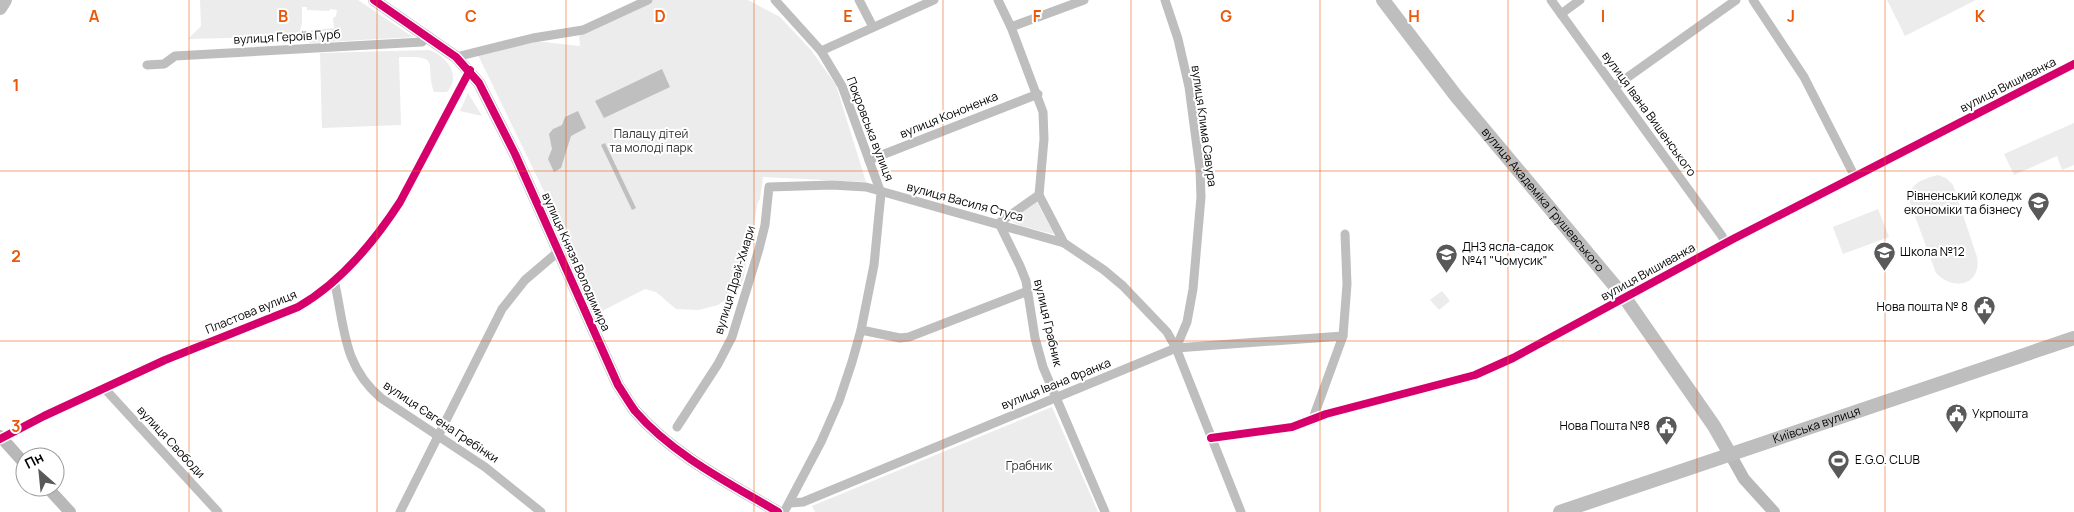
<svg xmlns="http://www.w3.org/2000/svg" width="2074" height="512" font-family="Manrope,sans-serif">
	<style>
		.green { fill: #ececec }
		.water { fill: #bfbfbf }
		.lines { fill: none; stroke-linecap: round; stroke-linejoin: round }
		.street { stroke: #bebebe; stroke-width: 9 }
		.secondary { stroke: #b8b8b8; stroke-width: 12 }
		.primary { stroke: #bebebe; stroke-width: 14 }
		.cycleway-casing { stroke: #fff; stroke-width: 11 }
		.cycleway { stroke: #d6006c; stroke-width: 8 }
		.grid { fill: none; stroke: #e8590c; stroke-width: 1; stroke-opacity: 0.55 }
		.labels { text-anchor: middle; stroke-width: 4; stroke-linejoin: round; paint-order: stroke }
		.street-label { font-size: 12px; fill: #000; stroke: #fff }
		.park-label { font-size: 12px; fill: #333; stroke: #fff }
		.poi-label { font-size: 12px; fill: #000; stroke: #fff; text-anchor: start }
		.grid-label { font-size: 16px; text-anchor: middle; font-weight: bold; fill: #e8590c; stroke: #fff; stroke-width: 4; stroke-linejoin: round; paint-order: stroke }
	</style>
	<rect width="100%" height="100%" fill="#fff"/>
	<g class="green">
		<path d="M200,0H358L413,37L309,43L311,30L334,28L333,18L336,16L337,10L330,9L329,11L307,10V7H302V22L299,36L188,39L201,26Z"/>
		<path d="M653,0H748L780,17L811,50L836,85L866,182L763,177L760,199L758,202L743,280L736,293L718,305L699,310L676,309L656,292L645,289L602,311L478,55L535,41L580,46L579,36Z"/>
		<path d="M1887,0H1976L1905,36Z"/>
		<path d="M429,50C447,56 462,76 447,92H434C424,62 443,56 399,57L401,125L322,128L320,53Z"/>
		<path d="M468,93L482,116L460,111Z"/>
		<path d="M2074,123V165L2062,170L2057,156L2014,175L2004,154Z"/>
		<path d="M1938,175L1946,178L1953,185L1977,257C1982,285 1954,292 1936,273L1909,200C1909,183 1923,179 1938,175Z"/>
		<path d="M1037,202L1053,232V234L1021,226L1012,222V219Z"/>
		<path d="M1878,209L1889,237L1843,254L1833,227Z"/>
		<path d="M1442,291L1450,301L1439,310L1430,300Z"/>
		<path d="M1052,407L1098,512H815L812,506Z"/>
	</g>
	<g class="water">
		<path d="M662,69L670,87L604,118L595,101Z"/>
		<path d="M578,111L586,128L571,136L561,168L554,172L548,159L552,149L549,134L553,129L562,125L565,117Z"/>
		<path d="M605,143L636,208L632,210L601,145Z"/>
	</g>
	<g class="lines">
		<g class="street">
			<path d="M775,0L821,51L842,86L881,193L874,265L861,330L852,362L839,401L821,442L784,512"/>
			<path d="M859,0L873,27"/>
			<path d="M998,0L1011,27L1043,112L1044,139L1039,195L1064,243L1104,270L1123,286L1167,332L1176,348L1241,512"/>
			<path d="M1165,0L1178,39L1189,87L1200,170L1201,197L1193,289L1187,322L1176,348"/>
			<path d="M1551,0L1722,236L1725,243"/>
			<path d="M1753,0L1804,77L1855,177"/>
			<path d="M1561,14L1580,0"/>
			<path d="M1011,27L1084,0"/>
			<path d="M821,51L934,0"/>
			<path d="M456,57L533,38L583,30L648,0"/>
			<path d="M147,65L164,64L175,56L422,42L428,36"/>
			<path d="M1614,87L1736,0"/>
			<path d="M869,160L1038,94"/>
			<path d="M999,223L1020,266L1026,281L1035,338L1043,367L1105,512"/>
			<path d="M999,223L1039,195"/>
			<path d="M334,280C345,326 342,365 381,398L485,467L541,512"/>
			<path d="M861,330L900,338L909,337L1028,291"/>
			<path d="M105,389L218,512"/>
			<path d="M1312,421L1343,336L1347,284L1345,234"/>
			<path d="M677,427L718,364L732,337L759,249L765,225L769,187L832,185L866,187L1064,243"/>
			<path d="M1211,438L1292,427L1326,414L1475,375L1513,358L1733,239L2074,64"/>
			<path d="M0,439L44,416L165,360L298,307C340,283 374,242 400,202L470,70"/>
			<path d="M790,503L803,502L1176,348L1343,336"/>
			<path d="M400,512L502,309L525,280L559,251"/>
		</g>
		<g class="secondary">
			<path d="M374,0L456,57L479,83L515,154L618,385C624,394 629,403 635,411C673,455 729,483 778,512"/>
			<path d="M0,436L25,464"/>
			<path d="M1730,454L1744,479L1774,512"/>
			<path d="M47,487L70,512"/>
		</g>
		<g class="primary">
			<path id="s1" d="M1383,0L1456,96L1625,298L1714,426L1730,454"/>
			<path d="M0,8L5,0"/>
			<path id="s2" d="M1560,512L2074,338"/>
		</g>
		<defs>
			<g id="cycleway">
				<path d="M374,0L456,57L479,83L515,154L618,385C624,394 629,403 635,411C673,455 729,483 778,512"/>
				<path d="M1211,438L1292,427L1326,414L1475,375L1513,358L1733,239L2074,64"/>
				<path d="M0,439L44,416L165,360L298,307C340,283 374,242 400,202L470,70"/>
			</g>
		</defs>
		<use href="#cycleway" class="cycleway-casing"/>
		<use href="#cycleway" class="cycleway"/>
	</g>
	<path class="grid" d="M189,0V512M377,0V512M566,0V512M754,0V512M943,0V512M1131,0V512M1320,0V512M1508,0V512M1697,0V512M1885,0V512M0,171H2074M0,341H2074"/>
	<defs>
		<symbol id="university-pin" viewBox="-11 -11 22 30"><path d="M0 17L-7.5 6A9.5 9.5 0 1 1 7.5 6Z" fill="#595959" stroke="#fff"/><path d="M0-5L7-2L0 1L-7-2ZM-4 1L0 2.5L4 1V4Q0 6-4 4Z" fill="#fff"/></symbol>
		<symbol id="school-pin" viewBox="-11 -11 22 30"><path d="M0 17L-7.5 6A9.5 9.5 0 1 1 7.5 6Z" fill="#595959" stroke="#fff"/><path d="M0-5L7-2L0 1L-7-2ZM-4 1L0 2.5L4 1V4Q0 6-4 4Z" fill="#fff"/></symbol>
		<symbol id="civic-pin" viewBox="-11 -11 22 30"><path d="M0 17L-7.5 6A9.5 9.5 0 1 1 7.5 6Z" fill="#595959" stroke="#fff"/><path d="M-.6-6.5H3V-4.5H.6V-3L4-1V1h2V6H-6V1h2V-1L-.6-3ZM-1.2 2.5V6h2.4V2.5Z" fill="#fff"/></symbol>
		<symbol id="stadium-pin" viewBox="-11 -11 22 30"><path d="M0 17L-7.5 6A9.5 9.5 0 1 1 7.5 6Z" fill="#595959" stroke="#fff"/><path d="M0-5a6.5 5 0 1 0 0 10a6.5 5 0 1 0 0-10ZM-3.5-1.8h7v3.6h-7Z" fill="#fff"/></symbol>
	</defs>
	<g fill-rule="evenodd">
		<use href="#university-pin" x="2026" y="190" width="25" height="34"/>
		<use href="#school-pin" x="1872" y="240" width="25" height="34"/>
		<use href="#school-pin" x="1434" y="242" width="25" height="34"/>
		<use href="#civic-pin" x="1972" y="294" width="25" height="34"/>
		<use href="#civic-pin" x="1944" y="402" width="25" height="34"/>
		<use href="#civic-pin" x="1654" y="414" width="25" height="34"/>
		<use href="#stadium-pin" x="1826" y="448" width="25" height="34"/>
	</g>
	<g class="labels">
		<g class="street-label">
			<text transform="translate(287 37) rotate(-3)" y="4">вулиця Героїв Гурб</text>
			<text transform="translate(2008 85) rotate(-27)" y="4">вулиця Вишиванка</text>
			<text transform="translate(1649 114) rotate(54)" y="4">вулиця Івана Вишенського</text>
			<text transform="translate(949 115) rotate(-22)" y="4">вулиця Кононенка</text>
			<text transform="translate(1204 126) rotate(82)" y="4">вулиця Клима Савура</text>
			<text transform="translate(870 129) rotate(69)" y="4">Покровська вулиця</text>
			<text dy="4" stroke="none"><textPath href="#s1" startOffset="256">вулиця Академіка Грушевського</textPath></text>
			<text transform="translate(965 202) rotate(15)" y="4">вулиця Василя Стуса</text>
			<text transform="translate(576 262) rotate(66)" y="4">вулиця Князя Володимира</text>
			<text transform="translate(1648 272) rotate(-29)" y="4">вулиця Вишиванка</text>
			<text transform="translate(735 280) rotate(-73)" y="4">вулиця Драй-Хмари</text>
			<text transform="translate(251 312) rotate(-22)" y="4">Пластова вулиця</text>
			<text transform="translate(1048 323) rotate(77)" y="4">вулиця Грабник</text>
			<text transform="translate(1056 384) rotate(-22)" y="4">вулиця Івана Франка</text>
			<text transform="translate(441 422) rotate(34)" y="4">вулиця Євгена Гребінки</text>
			<text dy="4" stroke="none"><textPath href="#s2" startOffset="271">Київська вулиця</textPath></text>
			<text transform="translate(171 442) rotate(47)" y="4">вулиця Свободи</text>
		</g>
		<g class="park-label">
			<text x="651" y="138">Палацу дітей<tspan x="651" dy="14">та молоді парк</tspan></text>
			<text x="1029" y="470">Грабник</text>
		</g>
		<g class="poi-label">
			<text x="2022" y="200" text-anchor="end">Рівненський коледж<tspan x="2022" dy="14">економіки та бізнесу</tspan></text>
			<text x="1462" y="251">ДНЗ ясла-садок<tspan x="1462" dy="14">№41 "Чомусик"</tspan></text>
			<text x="1900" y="256">Школа №12</text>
			<text x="1968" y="311" text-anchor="end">Нова пошта № 8</text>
			<text x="1972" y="418">Укрпошта</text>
			<text x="1650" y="430" text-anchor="end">Нова Пошта №8</text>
			<text x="1855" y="464">E.G.O. CLUB</text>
		</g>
	</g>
	<g class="grid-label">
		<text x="94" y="22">A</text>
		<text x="283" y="22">B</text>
		<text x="471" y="22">C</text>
		<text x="660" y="22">D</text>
		<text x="848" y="22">E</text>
		<text x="1037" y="22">F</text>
		<text x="1226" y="22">G</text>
		<text x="1414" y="22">H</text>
		<text x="1603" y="22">I</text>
		<text x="1791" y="22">J</text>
		<text x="1980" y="22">K</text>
		<text x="16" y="91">1</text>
		<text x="16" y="262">2</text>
		<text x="16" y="432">3</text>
	</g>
	<g transform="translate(40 472) rotate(333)"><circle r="24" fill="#ffffff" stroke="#999999"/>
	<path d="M0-4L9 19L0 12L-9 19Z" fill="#595959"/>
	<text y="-8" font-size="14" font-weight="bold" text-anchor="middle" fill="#000000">Пн</text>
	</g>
</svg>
